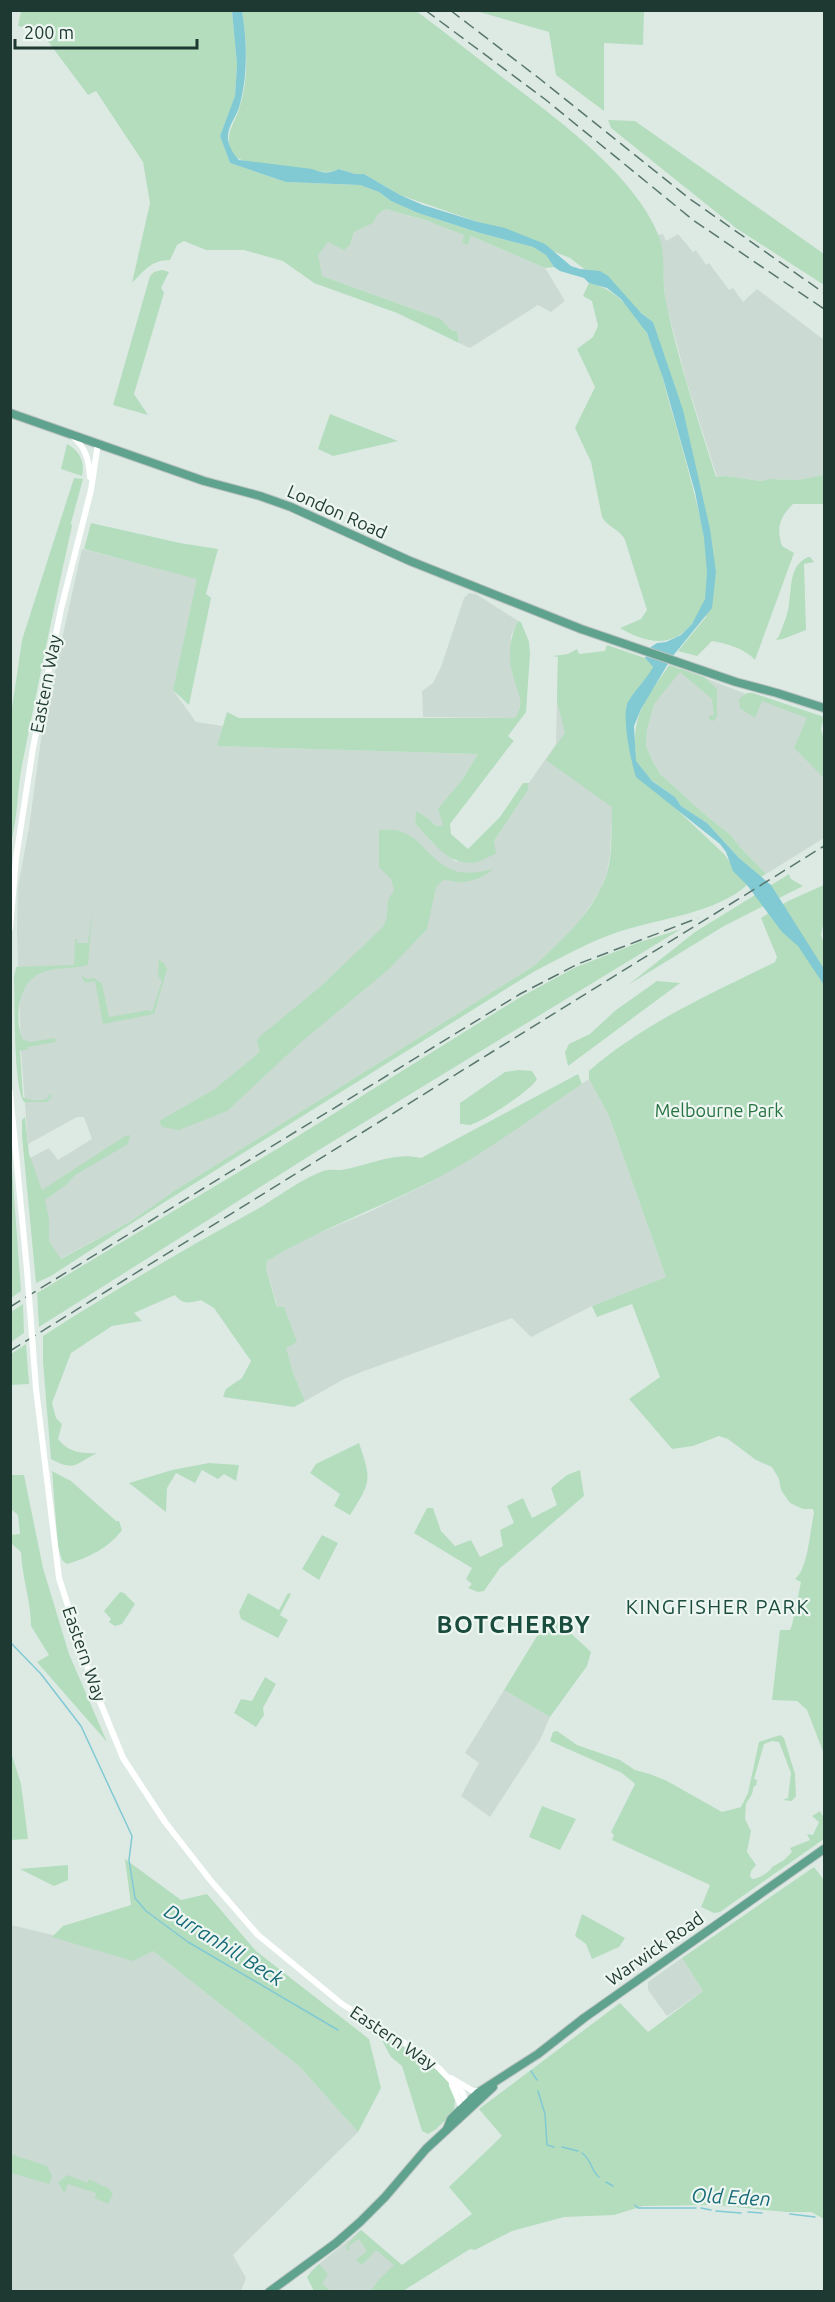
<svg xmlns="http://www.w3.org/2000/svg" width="835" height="2302" font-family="Ubuntu,sans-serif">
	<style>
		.built { fill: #cbdad2 }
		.green { fill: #b4ddbe }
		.water { fill: #81c9d3 }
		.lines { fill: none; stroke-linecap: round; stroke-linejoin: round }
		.stream { stroke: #81c9d3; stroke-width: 1.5 }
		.major-casing { stroke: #bcc4c1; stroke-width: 10 }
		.minor { stroke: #fff; stroke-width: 6 }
		.major { stroke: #5fa28e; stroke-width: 8 }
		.rail { stroke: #58766d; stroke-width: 1.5; stroke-dasharray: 12 6; stroke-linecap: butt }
		.minor-bridge { stroke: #fff; stroke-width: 6 }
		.labels { text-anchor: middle; stroke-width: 4.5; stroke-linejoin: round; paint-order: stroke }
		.street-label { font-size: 18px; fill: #1e3931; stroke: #edf6f1 }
		.park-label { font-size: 18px; fill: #277241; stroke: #edf6f1 }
		.neighbourhood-label { font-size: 20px; letter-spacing: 1.5px; fill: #1a4c3e; stroke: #edf6f1 }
		.water-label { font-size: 20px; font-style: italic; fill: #166a77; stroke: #edf6f1 }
		.district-label { font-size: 24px; font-weight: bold; letter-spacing: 1.5px; fill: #1a4c3e; stroke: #edf6f1 }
	</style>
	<rect width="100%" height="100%" fill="#ddeae4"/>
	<g class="built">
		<path d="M386,209L451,228L465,235L463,243L468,245L471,236L545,268L565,301L551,312L538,305L470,348L459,343L457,331L451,330L441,319L322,276L317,255L328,242L350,245L354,232L372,223L378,214Z"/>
		<path d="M663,234L666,241L678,234L693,252L696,250L706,265L709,263L729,290L733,288L743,302L757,289L824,340V475L798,480L770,479L761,481L726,476L717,477L687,383L665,300L662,249L658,235Z"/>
		<path d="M82,549L198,578L173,690L196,722L223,726L217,746L478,754L462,780L443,825L436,826L429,819L416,812L415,823L432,843L456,862L494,841L528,790L529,783L556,744L558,656L602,661L625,666L617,725L610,854L607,872L600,891L581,919L565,937L535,965L174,1191L131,1221L60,1259L49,1241V1219L30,1158L49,1148L58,1160L92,1139L84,1117H77L28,1144L21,1051L17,931L18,887L29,828L43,725Z"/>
		<path d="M469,593L476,594L518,621L511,636L512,674L521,695L519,713L515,718L423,717L422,691L433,683L441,667L464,598Z"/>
		<path d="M682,669L808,718L794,748L822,775L824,776V838L766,874L739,846L731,835L709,818L660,774L652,760L646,746L647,730L654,703Z"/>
		<path d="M589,1079L609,1116L666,1277L592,1306L531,1337L512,1318L364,1371L344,1379L305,1401L293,1373L282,1337L276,1301L266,1269L267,1261L303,1240L369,1212L429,1183L484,1150Z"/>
		<path d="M504,1690L550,1717L540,1740L490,1817L461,1796L479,1763L465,1753Z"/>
		<path d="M11,1925L78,1941L153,1951L300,2067L358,2132L233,2255L246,2278L241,2291L11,2292Z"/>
		<path d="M682,1958L703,1991L667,2016L648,1990V1982Z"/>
		<path d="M361,2230L402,2265L374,2291H314L307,2277L312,2270Z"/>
	</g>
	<g class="green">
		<path d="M415,10C445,32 473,55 502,77C554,117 633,173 658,234C667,255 661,280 666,302C678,361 698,419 716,477L726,476L761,481L770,479L798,480L824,475V504H793C780,517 776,527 782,546L794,553L755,660C744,648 728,644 712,641L697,656L678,651L706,617L716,572L653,322L570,258L478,222L400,195L364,174H355L340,169C326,176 297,168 281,166C270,165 239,164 233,154C222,137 235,123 240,106C249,77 247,41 242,11Z"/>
		<path d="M21,11H232L237,65L235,97L220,136L230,163L286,182L360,185L379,192L391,201L418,213L480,233L533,247L546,255L554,267L545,268L471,236L468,245L462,243L464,235L428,221L386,209L378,214L373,223L354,232L350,245L344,250L328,242L318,255L322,276L441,319L451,330L457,331L459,343L397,313L314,283L283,261L244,250H206L184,241L177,245L170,260C151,260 144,271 132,283L150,203L143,162L96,91L88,95L41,32L18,26Z"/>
		<path d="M476,11H644L643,45L604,43V111L556,75L549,32Z"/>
		<path d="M608,120L635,121L824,254V285L736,228L611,128Z"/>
		<path d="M162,270L169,272L161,288L164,293L134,394L148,415L113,405L150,276L154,272Z"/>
		<path d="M589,283C614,287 634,311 646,332C658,353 663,379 669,402C677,428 684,454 691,481C700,516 713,562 705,598C702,613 689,631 676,637C658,646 637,638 620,628L641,619L647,610L625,540C620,529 607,527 602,517L591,462L575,428L595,387L577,349L593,337L598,326L592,301L583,296Z"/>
		<path d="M330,414L398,441L333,456L318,449Z"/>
		<path d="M67,444C80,451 85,462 82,476L61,469Z"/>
		<path d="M74,478L83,479L71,523L72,526C54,606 38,685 22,765C17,791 18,817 11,842V715L22,640Z"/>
		<path d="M91,523L180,543L218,549L206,594L211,598L189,705L173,690L197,579L84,549Z"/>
		<path d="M808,557H810L814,562L804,564L806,630L783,639L776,640L779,636C783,626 788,614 789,604C792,586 789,566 808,557Z"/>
		<path d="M518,621L521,622L529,642L530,654L526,712L508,736L514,741L512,743L450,824L451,834L468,849L500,817L523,783H529L528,790L494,841L496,854C490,856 483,860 477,862C450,868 431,841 415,823L416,811L429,819L436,826L443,825L438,809L462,780L478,754L217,746L227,712L239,718H515C527,701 515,689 512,672C508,655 510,637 518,621Z"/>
		<path d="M607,645L645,658L653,667L629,712L636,757C631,713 646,700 669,665L704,677L717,689V716L714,721L709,719V716L714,715L712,699L680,672L654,704L647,730L646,746L652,760L660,774L709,818L731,835L739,846L766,874L761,877L739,858L707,823L681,806L675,797L647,777L653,787L724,854L747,885C717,913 657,919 618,932C589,942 562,957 535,971L160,1205L51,1276L36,1283L22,1136V1120L25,1117L29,1154L42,1190L125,1136L130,1135L128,1144L75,1175L67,1184L45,1200L49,1219V1241L61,1259L131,1221L174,1191L535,965C563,939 595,911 607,873C613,853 611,829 612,807L546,760L565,733L557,701L558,657L553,656L568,654L577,649L579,654L605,651Z"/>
		<path d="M747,693H753L824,717L821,729L824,740V776H822L794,748L807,718L762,701L755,718L740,708L739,699Z"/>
		<path d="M379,830C386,830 395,829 402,832C411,835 419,842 425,849C448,873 461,877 493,869C485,877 473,881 462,882C456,883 450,880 443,880L436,887L427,929L389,969L300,1043L227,1111L179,1130L162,1127L159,1121L215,1089L255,1056L260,1051L257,1042L259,1037L319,988L383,927L387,917L388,900L394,890L391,879L379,867Z"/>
		<path d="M789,874L791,879L803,886L724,926L628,985L695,932Z"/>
		<path d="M824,885V920L821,935L824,943V1754L807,1710L797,1701L772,1700L780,1630H790L792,1625L801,1582L795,1579C808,1569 810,1530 814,1513L813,1509H803L790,1503L781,1490L779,1479L772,1467L756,1460L728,1439L719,1436L693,1446L672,1449L629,1399L660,1377L632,1304L597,1317L592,1306L666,1277L609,1116L589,1079V1071C644,1023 710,994 775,962L777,957L761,918L788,901Z"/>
		<path d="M92,912L88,965C74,969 59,967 46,971C18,979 14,1015 22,1039L30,1042L55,1038L56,1042L28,1047V1049L20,1051L23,1097C29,1101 40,1101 47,1099L50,1094L52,1096L47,1102H24C13,1087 15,1001 14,977L16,967L74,965L75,940L77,939V943H88Z"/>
		<path d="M681,929L314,1153L39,1327L37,1293L282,1146L517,999L574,968L640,942Z"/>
		<path d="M159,960L164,963L167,969L154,1014L103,1024L95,981L85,983L81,975L87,979L94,978L102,984L109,1017L149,1010L152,1012L162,981L158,976Z"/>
		<path d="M657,981L680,983L568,1066L565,1052L569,1044L590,1034L616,1010Z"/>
		<path d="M519,1070L532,1071L537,1079C532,1090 482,1122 470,1125C469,1125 461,1124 460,1124V1103L505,1072Z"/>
		<path d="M578,1074L582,1084C531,1118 482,1156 428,1183C374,1210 318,1230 267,1261L266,1269L277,1307H284L297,1342L286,1348L293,1373L305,1401L294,1407L223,1397L226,1389L242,1378L251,1361L214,1308L201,1300C189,1303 183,1305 175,1295L134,1313L142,1321L112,1326L71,1353L52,1403L56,1418L62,1424L58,1439C68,1452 82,1454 97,1453C75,1464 75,1472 51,1459L43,1362V1336C111,1292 181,1251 252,1212C276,1199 297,1181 323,1171C329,1169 335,1170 341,1170C368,1166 393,1151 421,1158Z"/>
		<path d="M10,1141L21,1291L11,1298H10Z"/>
		<path d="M23,1304L24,1333L11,1342V1312Z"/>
		<path d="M26,1344L29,1384L11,1385V1354Z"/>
		<path d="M359,1443C372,1481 371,1482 350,1515L334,1506L340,1494L310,1473L316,1464Z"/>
		<path d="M209,1463L239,1465L236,1481L224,1474L218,1479L202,1470L195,1483L176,1473L167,1488L166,1512L129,1483L172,1470Z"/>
		<path d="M580,1470L584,1496L500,1568L484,1591L478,1592L468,1588L472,1584L466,1579L472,1568L414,1533L427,1508H433L441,1531L455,1546L471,1540L480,1557L503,1546L500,1530L514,1523L507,1506L523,1498L532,1518L557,1505L551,1488L567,1475Z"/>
		<path d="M52,1471L71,1481L116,1521H119L122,1530C109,1548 88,1558 67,1564L62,1560L58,1547Z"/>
		<path d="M11,1475H24L43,1568L69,1654L107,1742L37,1662L49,1655L31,1626C31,1601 22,1578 21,1552L11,1543V1535L20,1534L18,1515L11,1509Z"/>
		<path d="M322,1535L338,1543L319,1580L302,1569Z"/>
		<path d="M120,1592L124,1593L135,1604L122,1624L115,1626L109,1622L111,1619L104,1611Z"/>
		<path d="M248,1593L279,1610L288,1593L291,1594L280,1615L288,1620L278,1638L241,1619L239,1612Z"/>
		<path d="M551,1619L561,1624L591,1652L587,1666L550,1717L504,1690L545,1623Z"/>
		<path d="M265,1677L276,1684L263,1708L264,1715L256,1727L234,1713L241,1699L252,1701Z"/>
		<path d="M557,1731L577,1745L620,1760L635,1770L650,1774L667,1781L722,1812L741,1807L748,1793L759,1742L780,1735L784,1738L795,1774L796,1796L792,1801L783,1800L788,1798L791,1773L779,1742L772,1741L764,1744L754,1779L757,1780L756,1786H754L752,1794L746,1804L745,1819L751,1831L747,1852L756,1865L751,1871L750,1877L753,1879C759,1878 769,1873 772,1867L784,1860L792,1852L790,1848L810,1840L807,1834L813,1835L819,1822L812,1816L820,1811L824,1818V1839L720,1912L714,1913L701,1907L710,1885L612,1840L614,1835L611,1832L635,1784L622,1773L550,1741L553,1732Z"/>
		<path d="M11,1752L21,1784L28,1839L11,1840Z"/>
		<path d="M542,1806L576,1819L560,1850L529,1837Z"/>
		<path d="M125,1859L181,1900L207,1894L256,1951L369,2039L381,2088L358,2132L300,2067L153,1951L133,1961L52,1937L63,1926L131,1905Z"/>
		<path d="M68,1865V1880L54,1886L20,1869Z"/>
		<path d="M814,1867L824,1880V2219L811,2212H786L714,2205L643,2206L614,2215L564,2217L512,2231L475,2250L470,2249L403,2291H371L377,2282L394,2265L376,2250L362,2265L356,2260L367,2251L359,2239L348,2246L350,2249L348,2251L346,2246L361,2230L402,2265L472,2214L449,2187L502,2136L479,2109L620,2003L648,2032L703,1991L682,1958Z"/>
		<path d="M582,1914L625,1938L619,1947L592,1959L586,1944L575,1936Z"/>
		<path d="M377,2031C399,2045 447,2068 454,2093C456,2100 454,2106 454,2112L435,2130L428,2134L422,2131L402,2066L391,2057Z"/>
		<path d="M10,2154L47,2166L52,2176L49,2184L11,2173Z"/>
		<path d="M68,2175L87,2183L89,2179L109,2189L113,2194L108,2204L95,2198L96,2193L68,2184L65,2192L63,2191L58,2182Z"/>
		<path d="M319,2264L328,2274L322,2284L331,2291H314L307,2277Z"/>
	</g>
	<path class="water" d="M232,11H242C247,41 248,74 240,104C238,114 229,124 228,135C227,144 233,154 239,160L312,169C322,173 329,174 339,169L355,174H364L400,195L423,205L478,222L505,228L545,244L571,266L580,269L600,271L608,276L641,313L653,322L683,410L710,529L716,572L712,608L672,657L641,709L634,726L636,761L652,781L675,797L681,806L707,823L739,858L771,885L824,969V985L798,946L782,932L747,885L733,871L726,852L720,844L636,777C631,761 621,716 628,702C635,690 646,680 653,667L645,658L651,647L657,643L666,642L681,635L692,624L705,599L707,572L704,538L695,492L663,378L647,333L621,299L607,288L589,283L584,278L560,271L554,267L546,255L533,247L480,233L418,213L391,201L379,192L360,185L286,182L230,163L220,136L235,96L237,65Z"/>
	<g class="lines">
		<g class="stream">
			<path d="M10,1642L41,1674L81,1726L132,1836L129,1860L135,1898L146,1911L188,1942L338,2030"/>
			<path d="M531,2071L537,2080"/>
			<path d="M538,2091L545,2114L547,2145L554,2147"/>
			<path d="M562,2147L578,2151"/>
			<path d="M582,2153C592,2160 591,2171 599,2177"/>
			<path d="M606,2182L613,2186"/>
			<path d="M635,2205L638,2208H696"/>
			<path d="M701,2208L711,2210"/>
			<path d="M716,2211L741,2213"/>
			<path d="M748,2212L762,2213"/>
			<path d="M790,2214L815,2217"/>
		</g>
		<defs>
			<g id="major">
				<path d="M10,413L204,481L260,496L291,507L410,561L581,629L736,682L777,693L824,708"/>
				<path d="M447,2129L451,2119L479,2092L538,2054L584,2018L824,1849"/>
				<path d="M269,2292L336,2243L360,2222L385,2197L426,2149L493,2087"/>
			</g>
		</defs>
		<use href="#major" class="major-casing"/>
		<g class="minor">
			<path d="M72,436C86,447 89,461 90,477"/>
			<path d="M10,928L16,858L33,748L61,609L91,490L98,443"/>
			<path d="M10,1092L27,1270"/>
			<path d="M36,1389L59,1578L94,1687L123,1758L165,1822L211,1881L258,1935L342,2004L429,2058L462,2092L468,2106"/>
			<path d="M451,2078L473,2091H479"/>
			<path d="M452,2085L462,2108L465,2109"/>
		</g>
		<use href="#major" class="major"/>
		<g class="rail">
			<path d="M425,10L546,100L693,220L824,309"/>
			<path d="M450,10L540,79L690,199L824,293"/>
			<path d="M10,1307L520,994L578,964L698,918"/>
			<path d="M10,1351L824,846"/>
		</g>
		<path class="minor-bridge" d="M27,1270L36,1389"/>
	</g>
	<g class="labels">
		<g class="street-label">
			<text transform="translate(337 512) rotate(24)" y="6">London Road</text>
			<text transform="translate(46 684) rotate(-79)" y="6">Eastern Way</text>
			<text transform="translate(84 1654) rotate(71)" y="6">Eastern Way</text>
			<text transform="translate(655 1949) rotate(-35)" y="6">Warwick Road</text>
			<text transform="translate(393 2038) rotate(34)" y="6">Eastern Way</text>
		</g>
		<g class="park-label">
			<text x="719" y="1117">Melbourne Park</text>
		</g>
		<g class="neighbourhood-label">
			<text x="718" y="1614">KINGFISHER PARK</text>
		</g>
		<g class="water-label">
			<text transform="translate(224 1945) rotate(32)" y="7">Durranhill Beck</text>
			<text transform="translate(731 2197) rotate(3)" y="7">Old Eden</text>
		</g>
		<g class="district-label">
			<text x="514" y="1633">BOTCHERBY</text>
		</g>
	</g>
	<rect width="835" height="2302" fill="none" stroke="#1e3931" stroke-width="24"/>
	<path d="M15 39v9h182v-9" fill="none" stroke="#1e3931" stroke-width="3"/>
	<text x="24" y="39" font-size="18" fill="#1e3931" stroke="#edf6f1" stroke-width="4.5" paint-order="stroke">200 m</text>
</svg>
